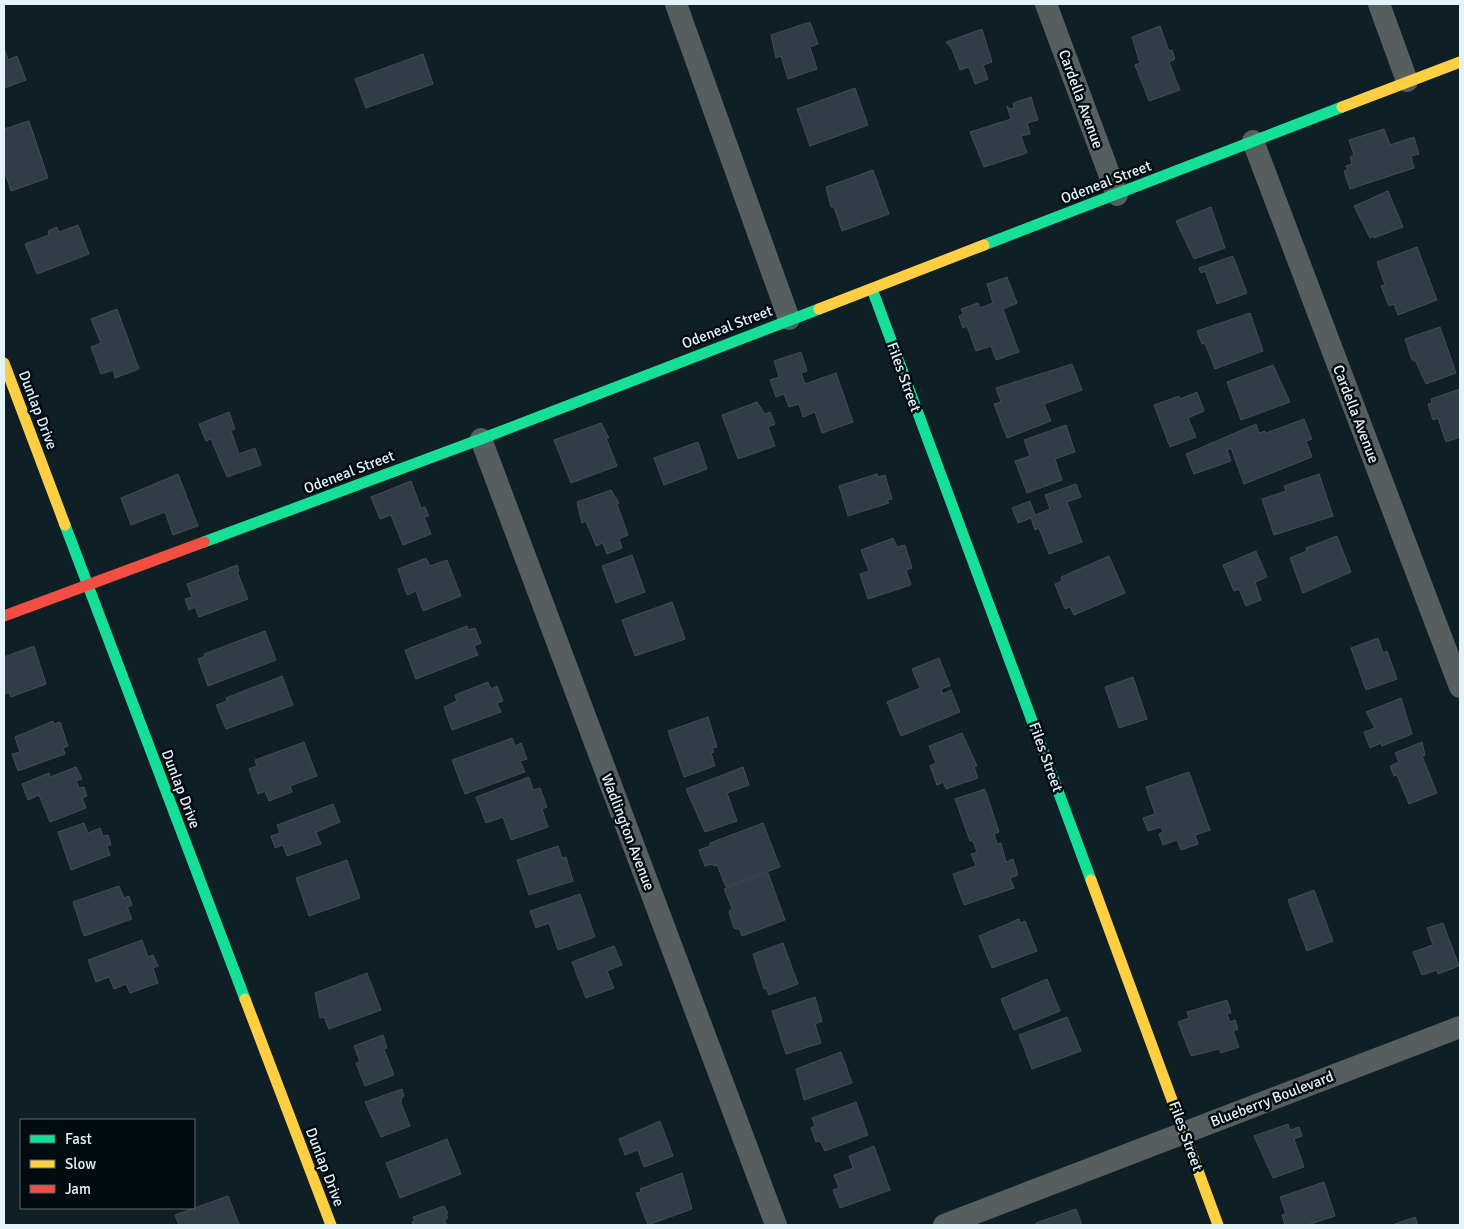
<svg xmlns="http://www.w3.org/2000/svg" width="1464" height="1229" font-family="Signika,sans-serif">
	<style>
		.building { fill: #2e3d46; stroke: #424d54 }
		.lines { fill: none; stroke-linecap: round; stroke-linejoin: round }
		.street { stroke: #575e5f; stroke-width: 22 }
		.fast { stroke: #16e098; stroke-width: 11 }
		.slow { stroke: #ffcf43; stroke-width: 11 }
		.jam { stroke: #f24e42; stroke-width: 11 }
		.labels { text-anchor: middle; stroke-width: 5; stroke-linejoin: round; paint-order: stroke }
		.street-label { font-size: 15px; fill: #e2f3fa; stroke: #020c10 }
	</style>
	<rect width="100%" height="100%" fill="#0e1f25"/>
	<g class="building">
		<path d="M810,22L818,44L810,47L817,69L788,79L781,56L776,58L771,35Z"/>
		<path d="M1160,26L1169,51L1172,50L1175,59L1169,62L1180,90L1149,101L1135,65L1140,63L1132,37Z"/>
		<path d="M982,29L992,62L983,65L988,79L975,84L969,67L960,70L952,49L946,42Z"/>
		<path d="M4,48L8,60L17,56L26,80L4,88Z"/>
		<path d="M423,54L433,84L366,108L355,79Z"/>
		<path d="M855,88L868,125L810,146L797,109Z"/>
		<path d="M1031,97L1038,120L1027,123L1030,134L1021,136L1027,153L984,167L970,132L1011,119L1007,106L1010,109L1014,108L1013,103Z"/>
		<path d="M29,121L48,178L11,191L4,170V129Z"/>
		<path d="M1384,129L1390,145L1414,137L1419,154L1411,156L1414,168L1350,189L1344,171L1348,170L1346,166L1352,164L1350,157L1354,155L1349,140Z"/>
		<path d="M873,170L889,214L842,231L834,207H831L826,187Z"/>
		<path d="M1388,191L1403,227L1374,238V236L1370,238L1354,206Z"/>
		<path d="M1211,207L1225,248L1194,259L1176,221Z"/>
		<path d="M78,225L89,254L37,274L25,244L49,235L48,231L57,227L59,232Z"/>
		<path d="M1417,247L1437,300L1398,315L1394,304L1389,306L1381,286L1385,285L1377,262Z"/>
		<path d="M1233,256L1247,293L1217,304L1205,271L1201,273L1199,268Z"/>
		<path d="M1007,277L1017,303L1003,309L1019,352L996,360L991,346L976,351L967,326L963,328L959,316L963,314L961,309L978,303L980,308L993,303L987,284Z"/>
		<path d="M117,309L139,369L115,378L113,370L101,374L91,347L101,343L91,319Z"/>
		<path d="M1250,313L1263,351L1215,369L1205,343L1202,344L1197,331Z"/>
		<path d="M1440,327L1456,373L1426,384L1415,360H1412L1405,339Z"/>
		<path d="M801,352L807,371L801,373L805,384L836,373L853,422L822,433L815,412L803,417L799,404L789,407L784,394L776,397L770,380L779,377L774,361Z"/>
		<path d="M1072,364L1082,390L1044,404L1051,421L1007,438L994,404L1001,402L996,388Z"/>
		<path d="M1273,365L1290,402L1241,420L1227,382Z"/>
		<path d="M1460,389V437L1446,442L1438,418L1433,420L1428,404L1432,403L1431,399Z"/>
		<path d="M1197,392L1204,411L1188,418L1196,437L1170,447L1154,405L1179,396L1180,399Z"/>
		<path d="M757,402L765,414L770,412L775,424L768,427L775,446L738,459L722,415Z"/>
		<path d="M229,412L235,429L231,431L239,454L255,448L261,465L227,477L211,439L206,441L199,424Z"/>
		<path d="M1304,419L1312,439L1306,441L1312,457L1244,484L1231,448L1227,450L1231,461L1194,474L1186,454L1256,424L1259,433L1265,431L1266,433Z"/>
		<path d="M601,423L609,438H606L617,466L571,483L554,440Z"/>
		<path d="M1066,425L1075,452L1055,459L1062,480L1027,493L1015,461L1030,456L1024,440Z"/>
		<path d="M698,442L707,469L664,485L654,458Z"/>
		<path d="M178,474L198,526L173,535L165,512L131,525L121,498Z"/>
		<path d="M877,474L878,477L885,475L892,499L887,500L889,503L848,516L839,486Z"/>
		<path d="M1319,474L1333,516L1274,535L1262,499L1286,491L1284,486Z"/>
		<path d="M411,481L421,508L425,507L429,516L424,517L431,534L403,545L391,515L380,519L371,497Z"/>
		<path d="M1076,484L1081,497L1067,502L1082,542L1049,554L1039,528L1035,530L1031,518L1018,523L1012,508L1030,501L1035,515L1050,509L1045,495Z"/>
		<path d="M611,490L619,503L617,504L628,535L619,539L622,548L607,554L603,543L596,546L586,521L582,523L577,502Z"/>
		<path d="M1337,536L1351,572L1303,593L1290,558L1307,551L1306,548Z"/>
		<path d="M893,538L897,547L905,545L912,568L906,570L911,585L868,599L860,574L869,571L861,550Z"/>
		<path d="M1256,551L1267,577L1255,582L1261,600L1246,606L1239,589L1234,591L1223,565Z"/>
		<path d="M632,555L645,592L616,603L602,566Z"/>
		<path d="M1109,556L1125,593L1074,615L1070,607L1065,609L1055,584L1062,581L1061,577Z"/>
		<path d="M426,558L430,566L447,560L461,596L423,611L416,591L407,595L398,569Z"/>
		<path d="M237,565L239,571H237L248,599L199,617L195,607L189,610L185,599L192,597L187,584Z"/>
		<path d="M672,602L685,639L635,656L622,620Z"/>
		<path d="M467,626L468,630L475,628L481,643L474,646L478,655L416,679L405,650Z"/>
		<path d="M265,631L276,660L208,686L198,659L205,656L204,654Z"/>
		<path d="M1378,638L1383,653L1387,651L1397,679L1366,690L1351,648Z"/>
		<path d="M34,646L46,684L11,697L9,692L4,694V657Z"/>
		<path d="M939,658L950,686L941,689L943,694L951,690L960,712L901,736L887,702L920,688L912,669Z"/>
		<path d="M282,676L293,705L226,729L216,705L227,701L226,698Z"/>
		<path d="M1133,677L1147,719L1119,728L1105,687Z"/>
		<path d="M488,682L491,689L497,686L503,701L497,703L501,712L452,730L444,707L457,701L455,695Z"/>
		<path d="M1401,698L1412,734L1382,746L1381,743L1370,748L1364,732L1375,728L1366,712Z"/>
		<path d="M708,717L717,747L712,748L714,752L711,753L715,766L684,777L668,731Z"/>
		<path d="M53,721L54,724L60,722L68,746L63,748L65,754L18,771L12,754L20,752L15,737Z"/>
		<path d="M962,733L977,766L974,767L978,778L946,789L943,782L937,785L930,766L936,763L929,746Z"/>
		<path d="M512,738L515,746L521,743L527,759L520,761L525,772L465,794L452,760Z"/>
		<path d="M304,742L317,776L290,786L292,792L269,801L265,791L258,794L249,769L257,766L255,760Z"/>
		<path d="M1422,742L1425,755L1422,756L1437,793L1409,804L1397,775L1394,776L1390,766L1399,762L1395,753Z"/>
		<path d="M76,767L82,779L76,781L79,788L84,787L87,796L82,798L86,808L50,822L39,795L28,800L22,784L49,773L50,777Z"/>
		<path d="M743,767L749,785L727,793L737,821L705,832L686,789Z"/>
		<path d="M1189,772L1210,830L1195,835L1198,844L1181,850L1177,840L1163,845L1159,834L1163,832L1161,827L1148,831L1143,818L1155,814L1146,787Z"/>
		<path d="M529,777L533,790L540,788L547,807L542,809L548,827L511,840L503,817L486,823L476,797Z"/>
		<path d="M985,789L999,832L994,834L997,844L1001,843L1006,862L1013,859L1018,875L1010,878L1014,888L964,905L953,874L976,866L971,854L977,852L973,841H970L955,799Z"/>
		<path d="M333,804L340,822L316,832L321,844L287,856L283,845L275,848L271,836L280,833L277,825Z"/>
		<path d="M84,823L88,833L100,828L103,836L108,835L111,845L107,846L110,855L71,870L58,832Z"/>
		<path d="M763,823L780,867L726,887L717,865L714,866L713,864L705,866L699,850L710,846V843Z"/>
		<path d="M558,846L562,858L566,857L573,881L529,895L517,860Z"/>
		<path d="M347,860L360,898L309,916L296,878Z"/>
		<path d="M768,873L785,920L742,936L740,930L734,928L729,912L732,908L724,889Z"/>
		<path d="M119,886L124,898L129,896L132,905L127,907L132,919L84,936L73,902Z"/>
		<path d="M1314,890L1333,941L1307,951L1288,900Z"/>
		<path d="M580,894L595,937L558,950L549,923L536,928L530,911Z"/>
		<path d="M1019,919L1021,923L1025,921L1037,951L992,968L979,936Z"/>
		<path d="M1443,923L1459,966L1438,974L1437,970L1422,975L1413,952L1433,945L1427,928Z"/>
		<path d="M142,940L148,957L153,955L158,966L153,968L158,983L130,993L126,984L114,989L109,977L96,982L88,960Z"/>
		<path d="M783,943L798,984L769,995L766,988L764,989L753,954Z"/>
		<path d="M614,946L622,965L607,971L614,988L586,998L572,962Z"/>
		<path d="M367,973L381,1010L329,1029L324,1017L320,1018L315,993Z"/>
		<path d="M1047,979L1060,1011L1014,1030L1001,999Z"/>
		<path d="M815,997L822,1021L815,1024L821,1043L786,1054L772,1011Z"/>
		<path d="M1227,1000L1231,1013L1227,1014L1230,1022L1235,1020L1238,1029L1233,1031L1239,1047L1221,1053L1219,1049L1191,1056L1178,1022L1189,1018L1187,1012Z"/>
		<path d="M1067,1017L1081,1051L1032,1069L1019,1035Z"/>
		<path d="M383,1035L387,1048L384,1049L394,1075L365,1086L356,1063L360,1062L354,1046Z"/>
		<path d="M841,1052L852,1083L804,1100L796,1069Z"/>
		<path d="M402,1089L404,1096L402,1097L401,1103L410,1126L381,1137L365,1102Z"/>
		<path d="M856,1102L868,1135L825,1151L820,1141L816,1142L811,1128L815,1126L812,1118Z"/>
		<path d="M660,1121L673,1156L644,1167L638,1150L625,1155L619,1139Z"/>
		<path d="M1288,1124L1290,1130L1299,1127L1302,1136L1294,1139L1304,1167L1273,1178L1254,1136Z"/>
		<path d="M447,1139L461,1174L400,1198L386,1163Z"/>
		<path d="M874,1146L890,1190L840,1208L833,1190L839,1188L834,1175L853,1168L849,1156Z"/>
		<path d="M682,1173L692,1209L648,1225L636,1193L641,1192L640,1189Z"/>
		<path d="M1324,1182L1335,1216L1307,1225H1285L1282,1215L1286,1214L1280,1197Z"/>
		<path d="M228,1196L239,1224L242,1225H179L175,1215Z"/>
		<path d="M444,1206L448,1213L446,1214L448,1218L444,1220L447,1225H413L412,1222L415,1221L413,1217Z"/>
		<path d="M1076,1209L1082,1225H1036V1223Z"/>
		<path d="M1415,1217L1418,1225H1392Z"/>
	</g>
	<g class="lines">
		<g class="street">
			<path d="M676,4L789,319"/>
			<path d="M1046,4L1117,195"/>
			<path d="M1379,4L1407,81"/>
			<path d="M1253,141L1460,687"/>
			<path d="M481,439L776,1225"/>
			<path d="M944,1225L1460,1027"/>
		</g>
		<g class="fast">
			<path d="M984,245L1342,107"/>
			<path d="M872,289L1091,880"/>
			<path d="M65,525L245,999"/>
			<path d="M204,542L481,439L819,309"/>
		</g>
		<g class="slow">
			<path d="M1342,107L1460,62"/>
			<path d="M819,309L984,245"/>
			<path d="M4,363L65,525"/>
			<path d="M1091,880L1218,1225"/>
			<path d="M245,999L331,1225"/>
		</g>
		<path class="jam" d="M4,616L204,542"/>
	</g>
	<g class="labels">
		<g class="street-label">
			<text transform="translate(1081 99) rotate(70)" y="5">Cardella Avenue</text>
			<text transform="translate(1106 182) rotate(-21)" y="5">Odeneal Street</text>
			<text transform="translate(727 327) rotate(-21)" y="5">Odeneal Street</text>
			<text transform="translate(904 377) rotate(70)" y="5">Files Street</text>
			<text transform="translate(38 410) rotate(69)" y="5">Dunlap Drive</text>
			<text transform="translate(1356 414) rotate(69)" y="5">Cardella Avenue</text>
			<text transform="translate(349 472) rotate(-21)" y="5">Odeneal Street</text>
			<text transform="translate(1046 757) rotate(70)" y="5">Files Street</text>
			<text transform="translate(181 789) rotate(69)" y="5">Dunlap Drive</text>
			<text transform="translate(628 832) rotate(69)" y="5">Wadlington Avenue</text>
			<text transform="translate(1272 1099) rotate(-21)" y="5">Blueberry Boulevard</text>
			<text transform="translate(1186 1136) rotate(70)" y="5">Files Street</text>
			<text transform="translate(325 1167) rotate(69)" y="5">Dunlap Drive</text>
		</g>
	</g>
	<rect width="1464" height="1229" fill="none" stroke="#e2f3fa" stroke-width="10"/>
	<rect x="20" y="1119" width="175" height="90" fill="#020c10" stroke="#5c686e"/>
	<rect x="30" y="1135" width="25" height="8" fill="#16e098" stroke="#5c686e"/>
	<text x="65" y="1144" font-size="15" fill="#e2f3fa">Fast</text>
	<rect x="30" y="1160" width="25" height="8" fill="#ffcf43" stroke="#5c686e"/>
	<text x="65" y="1169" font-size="15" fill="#e2f3fa">Slow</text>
	<rect x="30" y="1185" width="25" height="8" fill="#f24e42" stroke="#5c686e"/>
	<text x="65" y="1194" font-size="15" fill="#e2f3fa">Jam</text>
</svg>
